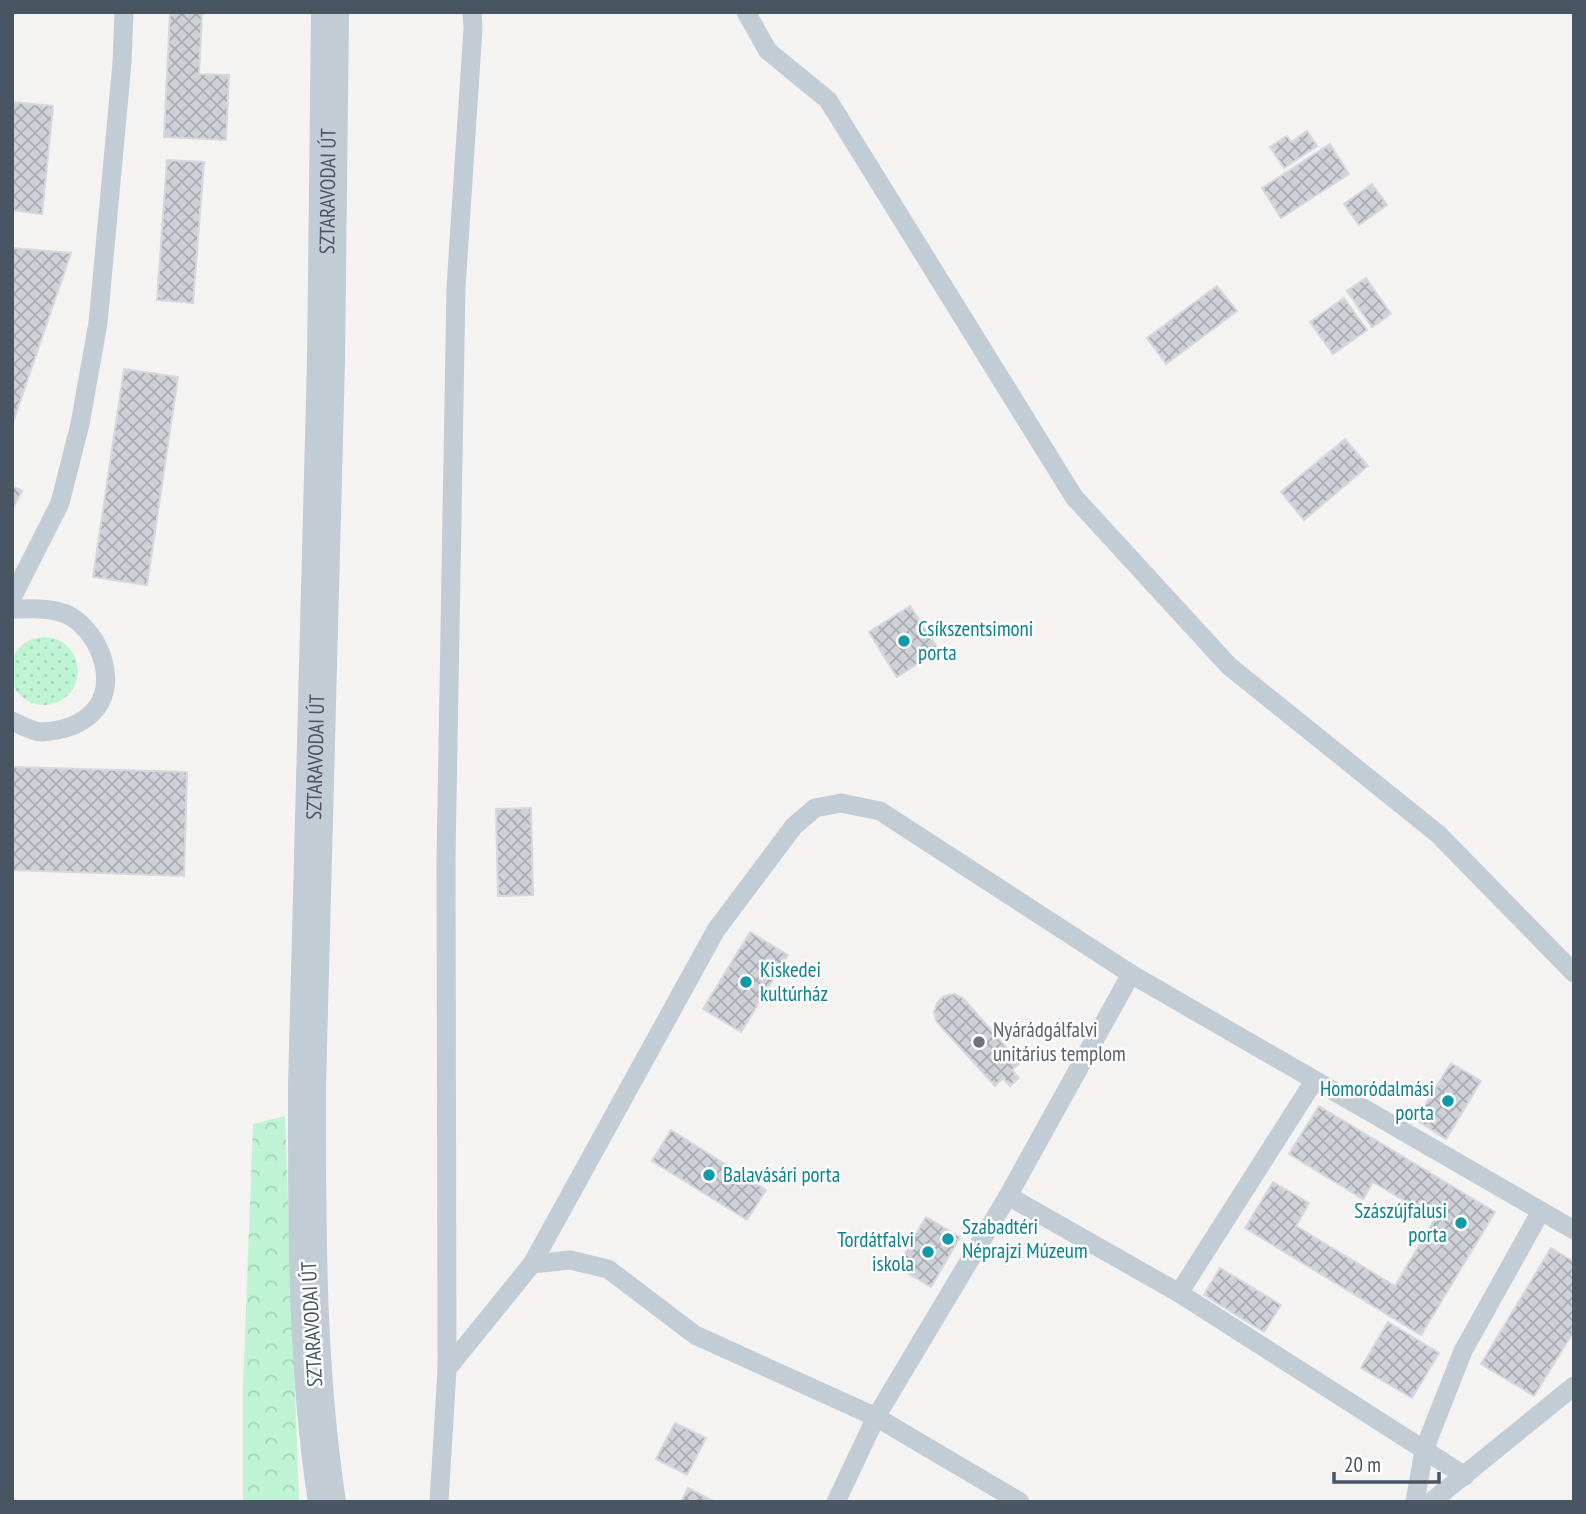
<svg xmlns="http://www.w3.org/2000/svg" width="1586" height="1514" font-family="'PT Sans Narrow',sans-serif">
	<style>
		.grass { fill: url(#grass-dots) }
		.forest { fill: url(#forest-crowns) }
		.building { fill: url(#building-cross-hatch); stroke: #d6d8de; stroke-width: 2 }
		.lines { fill: none; stroke-linecap: round; stroke-linejoin: round }
		.service { stroke: #c2ccd5; stroke-width: 19 }
		.tertiary { stroke: #c2ccd5; stroke-width: 38 }
		.culture-dot { fill: #0f9aa8; stroke: #fff; stroke-width: 2.5 }
		.worship-dot { fill: #6b7280; stroke: #fff; stroke-width: 2.5 }
		.labels { text-anchor: middle; stroke-width: 5; stroke-linejoin: round; paint-order: stroke }
		.street-label { font-size: 21px; fill: #485562; stroke: #fff }
		.culture-label { font-size: 21px; fill: #0d838f; stroke: #fff; text-anchor: start }
		.worship-label { font-size: 21px; fill: #5b616d; stroke: #fff; text-anchor: start }
	</style>
	<defs>
		<pattern id="grass-dots" width="8" height="8" patternUnits="userSpaceOnUse" patternTransform="scale(1.75)"><rect width="8" height="8" fill="#bef4d4"/><path d="M2 2h.1M6 6h.1" fill="none" stroke="#a5d3b9" stroke-width="1.8" stroke-linecap="round"/></pattern>
		<pattern id="forest-crowns" width="20" height="18" patternUnits="userSpaceOnUse" patternTransform="scale(1.75)"><rect width="20" height="18" fill="#bef4d4"/><path d="M2 6a3 3 0 1 1 6 0M12 15a3 3 0 1 1 6 0" fill="none" stroke="#a5d3b9"/></pattern>
		<pattern id="building-cross-hatch" width="8" height="8" patternUnits="userSpaceOnUse" patternTransform="scale(1.75)"><rect width="8" height="8" fill="#ced1d8"/><path d="M0 0l8 8M0 8l8-8" fill="none" stroke="#a9acb3"/></pattern>
	</defs>
	<rect width="100%" height="100%" fill="#f5f2f2"/>
	<circle class="grass" cx="44" cy="671" r="34"/>
	<path class="forest" d="M285,1116L299,1502H243V1388L253,1124Z"/>
	<g class="building">
		<path d="M170,12H202L199,74L229,75L226,140L164,137Z"/>
		<path d="M12,102L53,106L42,214L12,210Z"/>
		<path d="M1307,131L1317,146L1284,168L1270,147L1287,136L1291,142Z"/>
		<path d="M1330,144L1349,174L1281,218L1262,188Z"/>
		<path d="M167,160L204,162L193,303L157,300Z"/>
		<path d="M1372,184L1387,205L1359,225L1344,204Z"/>
		<path d="M12,248L71,253L12,425Z"/>
		<path d="M1366,278L1391,314L1372,327L1347,291Z"/>
		<path d="M1217,286L1237,311L1166,364L1147,338Z"/>
		<path d="M1344,298L1367,330L1333,354L1310,322Z"/>
		<path d="M124,369L178,377L147,585L93,577Z"/>
		<path d="M1345,439L1368,466L1304,520L1281,492Z"/>
		<path d="M12,486L22,491L12,510Z"/>
		<path d="M910,606L939,650L897,677L869,632Z"/>
		<path d="M12,767L187,772L184,876L12,870Z"/>
		<path d="M531,808L533,895L498,896L496,809Z"/>
		<path d="M750,932L788,955L741,1032L703,1009Z"/>
		<path d="M954,994L963,998L1020,1063L1012,1070L1019,1078L1010,1086L1003,1078L995,1086L936,1021L934,1012L937,1003L944,996Z"/>
		<path d="M1451,1063L1481,1081L1446,1139L1416,1120Z"/>
		<path d="M1319,1106L1495,1212L1421,1335L1245,1228L1273,1182L1309,1203L1296,1226L1395,1286L1435,1219L1373,1182L1363,1199L1289,1154Z"/>
		<path d="M671,1130L766,1190L747,1220L652,1161Z"/>
		<path d="M926,1217L960,1237L931,1287L897,1267Z"/>
		<path d="M1551,1248L1574,1262V1331L1534,1396L1481,1364Z"/>
		<path d="M1220,1268L1281,1305L1264,1332L1204,1295Z"/>
		<path d="M1388,1322L1439,1353L1412,1398L1361,1368Z"/>
		<path d="M675,1423L706,1438L687,1475L656,1459Z"/>
		<path d="M688,1488L715,1502H681Z"/>
	</g>
	<g class="lines">
		<g class="service">
			<path d="M746,12L768,51L828,100L1074,497L1229,666L1438,834L1574,973"/>
			<path d="M12,598L60,503L80,424L98,323L122,63L124,12"/>
			<path d="M12,609C30,609 54,607 70,616C101,634 120,686 92,713C79,726 60,731 42,732C33,732 21,725 12,721"/>
			<path d="M1008,1196L1179,1293L1465,1476"/>
			<path d="M532,1264L570,1260L608,1269L695,1335L876,1417L1020,1502"/>
			<path d="M1179,1293L1314,1081"/>
			<path d="M447,1369L532,1264L716,930L794,826L815,808L841,803L880,811L1131,974L1574,1230"/>
			<path d="M439,1502L447,1369L446,859L456,287L473,28L472,12"/>
			<path d="M836,1502L876,1417L1008,1196L1131,974"/>
			<path d="M1415,1502L1424,1450L1463,1351L1541,1211"/>
			<path d="M1431,1502L1574,1386"/>
		</g>
		<path class="tertiary" id="s1" d="M327,1502C306,1365 307,1224 307,1086L326,361L330,12"/>
	</g>
	<g class="culture-dot">
		<circle cx="904" cy="641" r="7"/>
		<circle cx="746" cy="982" r="7"/>
		<circle cx="1448" cy="1101" r="7"/>
		<circle cx="709" cy="1175" r="7"/>
		<circle cx="1461" cy="1223" r="7"/>
		<circle cx="948" cy="1239" r="7"/>
		<circle cx="928" cy="1252" r="7"/>
	</g>
	<circle class="worship-dot" cx="979" cy="1042" r="7"/>
	<g class="labels">
		<g class="street-label">
			<text dy="7" stroke="none"><textPath href="#s1" startOffset="1312">SZTARAVODAI ÚT</textPath></text>
			<text dy="7" stroke="none"><textPath href="#s1" startOffset="746">SZTARAVODAI ÚT</textPath></text>
			<text transform="translate(312 1324) rotate(-93)" y="7">SZTARAVODAI ÚT</text>
		</g>
		<g class="culture-label">
			<text x="918" y="636">Csíkszentsimoni<tspan x="918" dy="24">porta</tspan></text>
			<text x="760" y="977">Kiskedei<tspan x="760" dy="24">kultúrház</tspan></text>
			<text x="1434" y="1096" text-anchor="end">Homoródalmási<tspan x="1434" dy="24">porta</tspan></text>
			<text x="723" y="1182">Balavásári porta</text>
			<text x="1447" y="1218" text-anchor="end">Szászújfalusi<tspan x="1447" dy="24">porta</tspan></text>
			<text x="962" y="1234">Szabadtéri<tspan x="962" dy="24">Néprajzi Múzeum</tspan></text>
			<text x="914" y="1247" text-anchor="end">Tordátfalvi<tspan x="914" dy="24">iskola</tspan></text>
		</g>
		<g class="worship-label">
			<text x="993" y="1037">Nyárádgálfalvi<tspan x="993" dy="24">unitárius templom</tspan></text>
		</g>
	</g>
	<rect width="1586" height="1514" fill="none" stroke="#485562" stroke-width="28"/>
	<path d="M1334 1472v10h105v-10" fill="none" stroke="#485562" stroke-width="3.5"/>
	<text x="1344" y="1472" font-size="21" fill="#485562" stroke="#ffffff" stroke-width="5" paint-order="stroke">20 m</text>
</svg>
